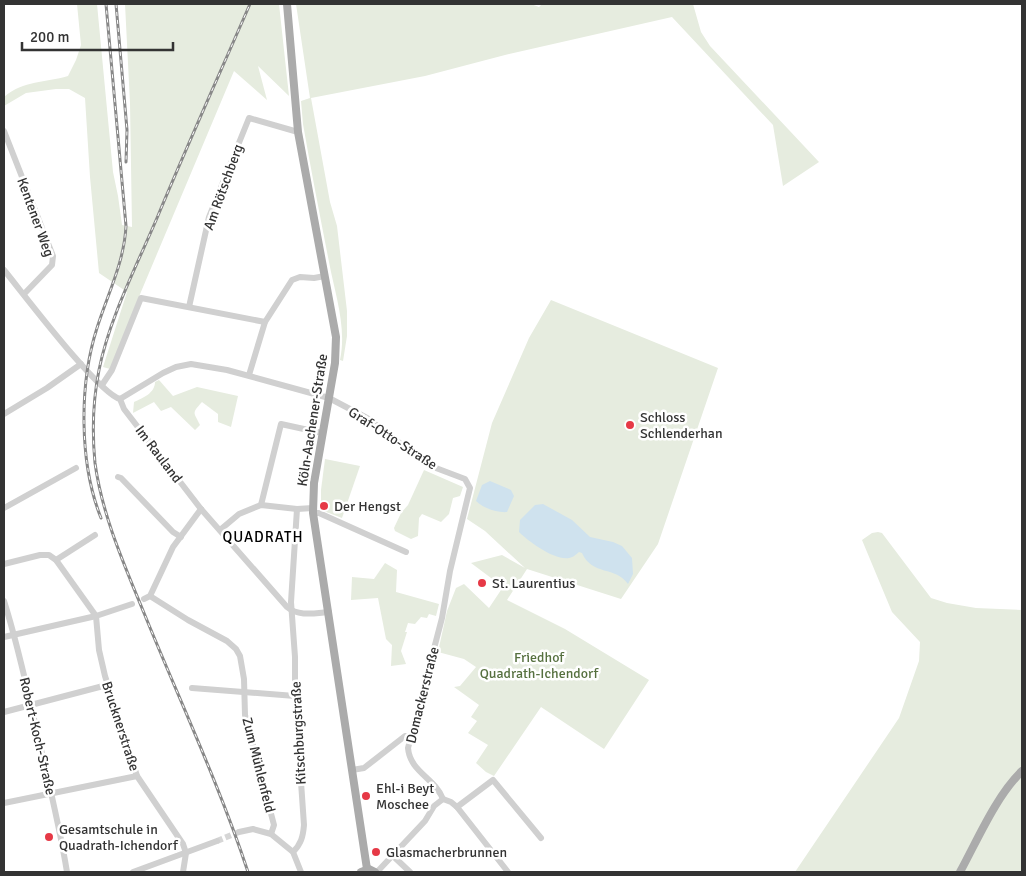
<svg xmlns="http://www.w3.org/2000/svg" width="1026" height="876" font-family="Signika,sans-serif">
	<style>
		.green { fill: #e6ecdf }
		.water { fill: #cfe2ee }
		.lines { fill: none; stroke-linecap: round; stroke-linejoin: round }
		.minor-tunnel { stroke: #d6d6d6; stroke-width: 6; stroke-dasharray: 6 3; stroke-linecap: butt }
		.minor { stroke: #d0d0d0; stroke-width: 6 }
		.major { stroke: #ababab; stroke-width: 8 }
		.rail-casing { stroke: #888; stroke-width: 3 }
		.rail { stroke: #fff; stroke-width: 1; stroke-dasharray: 4; stroke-linecap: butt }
		.poi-dot { fill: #e63946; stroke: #fff; stroke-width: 2 }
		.labels { text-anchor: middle; stroke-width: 5; stroke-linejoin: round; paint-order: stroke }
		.street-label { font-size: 14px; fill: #333; stroke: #fff }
		.poi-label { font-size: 14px; fill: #333; stroke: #fff; text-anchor: start }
		.park-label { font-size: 14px; fill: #56703f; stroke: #fff }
		.neighbourhood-label { font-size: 15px; letter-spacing: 1px; fill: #000; stroke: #fff }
	</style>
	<rect width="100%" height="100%" fill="#fff"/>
	<g class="green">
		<path d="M77,4H97L113,172L118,196L122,225L132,227L130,103L125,4H279L289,96L258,66L267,100L234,71L138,299L110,369L103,367L127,292L99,273L90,177L85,98L69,89H56L26,93L4,106V97C24,80 45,83 68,76L76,60L81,45Z"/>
		<path d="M296,4H531L539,7L542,4H693L701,32L710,46L819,162L783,186L773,125L672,17L505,55L425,76L311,98L330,202L337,226L347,311V336L343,361L340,360C347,327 335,294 329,262C320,216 311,170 303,124L301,101L310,98Z"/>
		<path d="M551,300L718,368L658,544L621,599L527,569L507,600L565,629L649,680L604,749L541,707L494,776L486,772L476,763L488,745L468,733L477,721L471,717L479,705L454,687L460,686L476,667L464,659L438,652L447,611L456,588L464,584L489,608L503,587L471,563L502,555L525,568L485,531L467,519L492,423L529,338Z"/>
		<path d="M159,380L173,396L197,387L238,396L231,427L218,422V414L202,402C191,414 194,412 200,425L195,430L171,407L161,411L154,402L133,413L134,402C143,398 155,393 155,382Z"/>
		<path d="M325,459L360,466L342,518L321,510V490Z"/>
		<path d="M424,470L463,487L460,496L453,498L449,514L441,522L422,514L419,518L418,536L411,539L395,531L394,528L401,513L408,505Z"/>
		<path d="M878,532L882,533L931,598L947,603L976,608L1022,610V872H795L899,718L919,661L920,642L892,612L862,540L872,533Z"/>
		<path d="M385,563L397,570L396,592L439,604L436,616L429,614L427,618L421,617L415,624L408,623L405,632H407L401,651L406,664L391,666L392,645L386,639L378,598L351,600L352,577L374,579Z"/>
	</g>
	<g class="water">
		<path d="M490,481L511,490L514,496L507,512C497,513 483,508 476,501L482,485Z"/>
		<path d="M543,504L572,520L590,537L613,542L622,546L632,558L633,574L628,584C616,566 592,576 582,553L579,552C577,554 572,558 569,558C555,561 528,541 519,532L520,520L535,505Z"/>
	</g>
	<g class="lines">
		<path class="minor-tunnel" d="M217,841L239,832"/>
		<g class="minor">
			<path d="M4,131L53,256L52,265L24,294"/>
			<path d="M4,270C23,293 98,393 120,399L124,409L201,509L287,607C299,617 315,613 329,612"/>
			<path d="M189,307L209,217L249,118L298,132"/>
			<path d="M249,375L265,322L292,280L300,277L314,278L325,276"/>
			<path d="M102,385L112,370L141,298L265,322"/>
			<path d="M120,399L163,373L176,367L191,364L227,370L329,398L367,418L428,465L465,479L470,488L450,571L442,618L408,748C410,772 435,778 443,799L434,806L425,821L377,872"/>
			<path d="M4,414L47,388L81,364"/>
			<path d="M118,477L121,478L173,532L181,537"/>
			<path d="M261,505L281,424L322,433"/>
			<path d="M4,508L76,468"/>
			<path d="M313,513H319L406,552"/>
			<path d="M220,530L239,514L261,505L297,509L313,508"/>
			<path d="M56,560L95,535"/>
			<path d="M4,564L40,555H49L56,560L96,616L99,650L105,676L137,776L183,844L186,853L183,872"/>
			<path d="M150,596L188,620L227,641L236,649L240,656L244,679L245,715L274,825L271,834"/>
			<path d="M144,599L150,596L173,547L201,509"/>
			<path d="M4,601C19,648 29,697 40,745C50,787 60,829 67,872"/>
			<path d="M4,637L96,616L132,604"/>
			<path d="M192,688L295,696"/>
			<path d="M4,712L107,685"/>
			<path d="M352,770L364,768L405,736L410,737"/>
			<path d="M443,799L451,802L457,807L508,872"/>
			<path d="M4,803L137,776"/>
			<path d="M457,807L493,780L541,838"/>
			<path d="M239,832L253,829L271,834L293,852L301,872"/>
			<path d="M293,852C301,844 303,837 304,825L295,696V657L291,602L297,509"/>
			<path d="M392,855L410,872"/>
			<path d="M133,872L217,841"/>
		</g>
		<g class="major">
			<path d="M287,4L298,132L336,337L335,363L314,483L313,513L367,869"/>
			<path d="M361,872L369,869L375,872"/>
			<path d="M960,872C977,841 996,796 1022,771"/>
		</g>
		<defs>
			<g id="rail">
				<path d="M116,4L127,130L126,162"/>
				<path d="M101,518C79,463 79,384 97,328C108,293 124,263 126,226L106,4"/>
				<path d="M248,872C219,784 179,699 144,613C124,564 102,515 95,463C92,432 93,400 99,370C109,319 137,265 157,218C187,146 219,75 250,4"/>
			</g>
		</defs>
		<use href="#rail" class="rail-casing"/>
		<use href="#rail" class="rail"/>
	</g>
	<g class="poi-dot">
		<circle cx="630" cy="425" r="5"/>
		<circle cx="324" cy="506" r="5"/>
		<circle cx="482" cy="583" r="5"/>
		<circle cx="366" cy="796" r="5"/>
		<circle cx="49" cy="837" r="5"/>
		<circle cx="376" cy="852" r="5"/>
	</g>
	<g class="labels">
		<g class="street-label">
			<text transform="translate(223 187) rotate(-70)" y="5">Am Rötschberg</text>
			<text transform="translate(36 217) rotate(70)" y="5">Kentener Weg</text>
			<text transform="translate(312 420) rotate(-81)" y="5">Köln-Aachener-Straße</text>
			<text transform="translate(393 438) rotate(33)" y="5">Graf-Otto-Straße</text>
			<text transform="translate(159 454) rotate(53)" y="5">Im Rauland</text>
			<text transform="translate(422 695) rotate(-76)" y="5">Domackerstraße</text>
			<text transform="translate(121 726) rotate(72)" y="5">Brucknerstraße</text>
			<text transform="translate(298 733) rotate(-93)" y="5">Kitschburgstraße</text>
			<text transform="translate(38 736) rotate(77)" y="5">Robert-Koch-Straße</text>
			<text transform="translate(259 765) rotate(76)" y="5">Zum Mühlenfeld</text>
		</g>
		<g class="poi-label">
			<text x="640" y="422">Schloss<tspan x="640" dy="16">Schlenderhan</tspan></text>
			<text x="334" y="511">Der Hengst</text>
			<text x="492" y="588">St. Laurentius</text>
			<text x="376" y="793">Ehl-i Beyt<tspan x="376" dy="16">Moschee</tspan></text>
			<text x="59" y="834">Gesamtschule in<tspan x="59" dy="16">Quadrath-Ichendorf</tspan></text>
			<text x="386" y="857">Glasmacherbrunnen</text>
		</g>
		<g class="park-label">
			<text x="539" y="662">Friedhof<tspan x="539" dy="16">Quadrath-Ichendorf</tspan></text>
		</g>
		<g class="neighbourhood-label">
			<text x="263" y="542">QUADRATH</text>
		</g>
	</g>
	<rect width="1026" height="876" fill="none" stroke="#333333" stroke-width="10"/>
	<path d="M22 42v8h151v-8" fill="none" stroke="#333333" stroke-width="2.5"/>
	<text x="30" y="42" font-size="15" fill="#333333" stroke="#ffffff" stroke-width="4" paint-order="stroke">200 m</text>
</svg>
